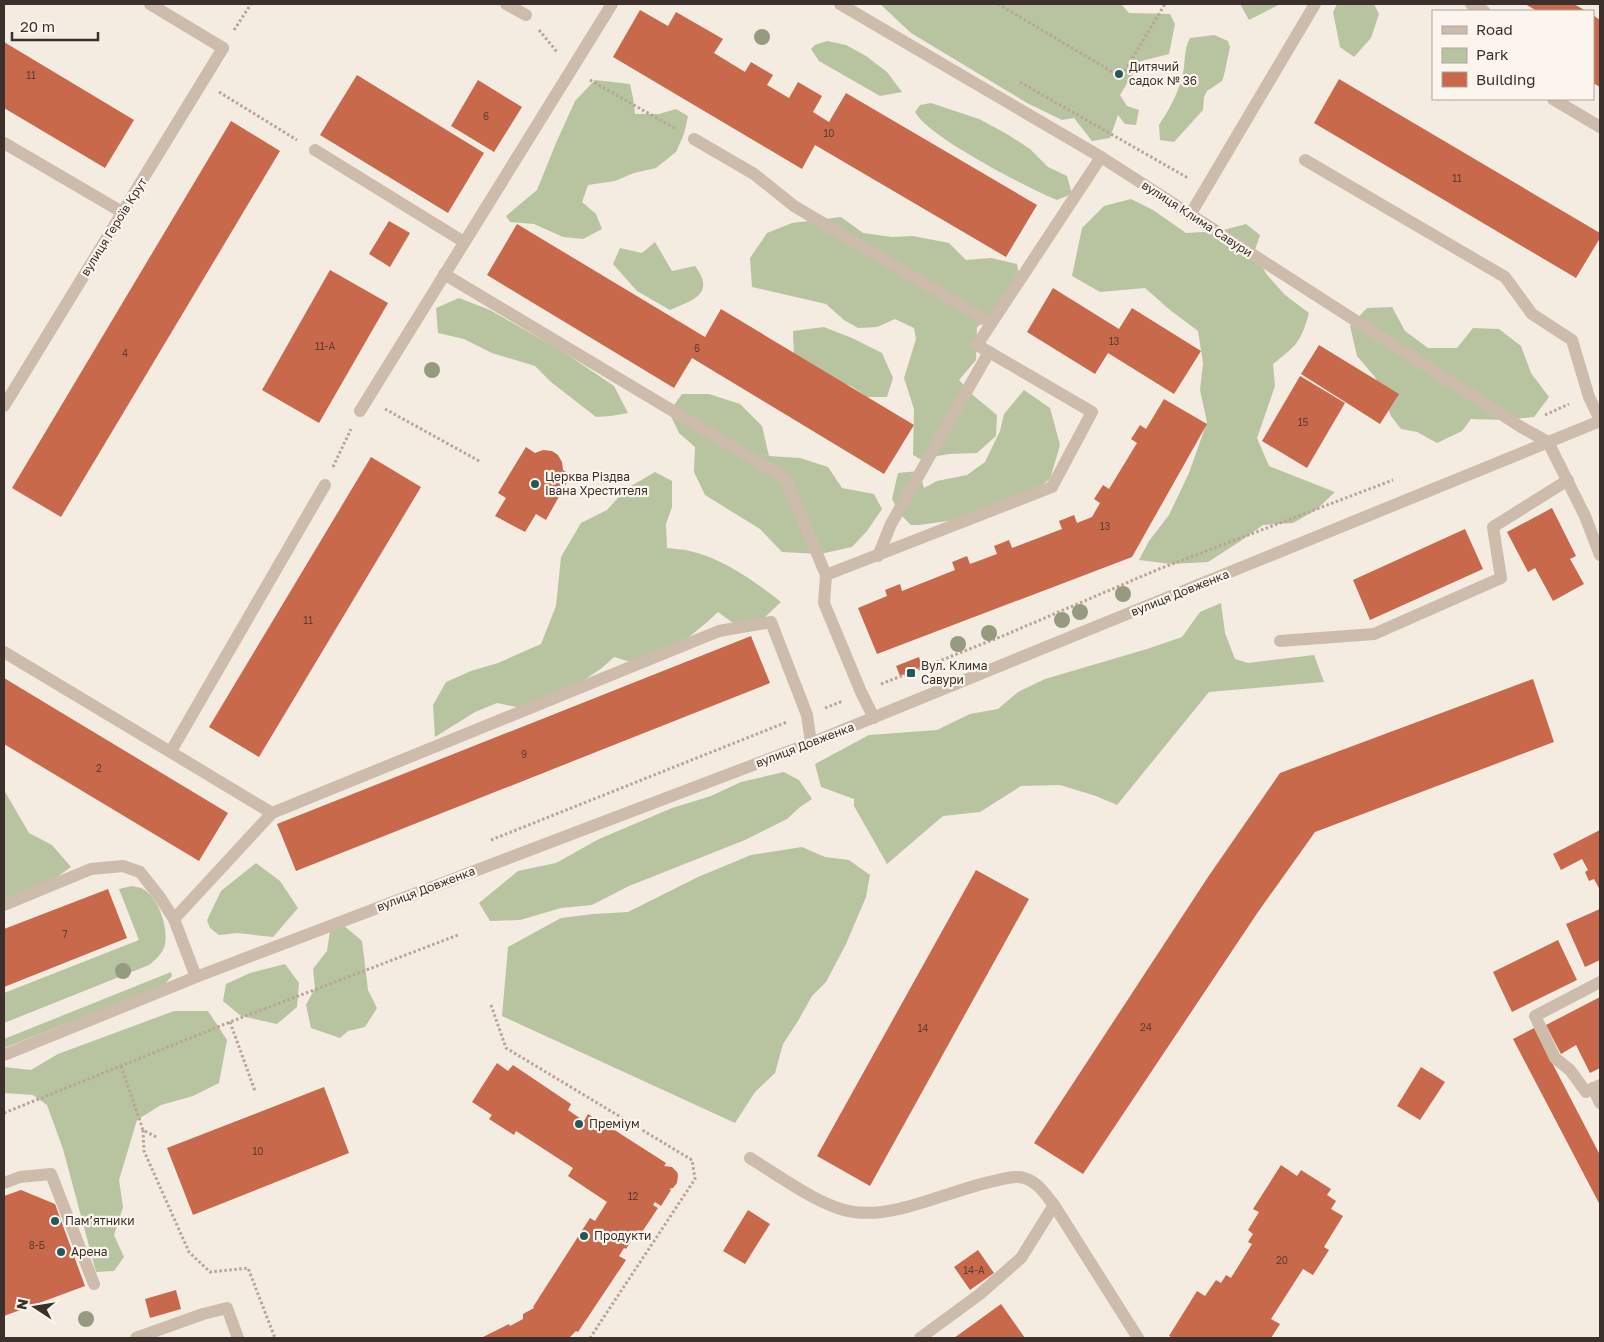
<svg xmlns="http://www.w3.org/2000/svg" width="1604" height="1342" font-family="'Golos Text',sans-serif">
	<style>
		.green { fill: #b8c4a0 }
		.building { fill: #c8694b }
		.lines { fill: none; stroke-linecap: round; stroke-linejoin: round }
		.path { stroke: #b9a596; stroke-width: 3; stroke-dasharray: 2.5 2.5; stroke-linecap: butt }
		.lane { stroke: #cdbbac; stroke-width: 12 }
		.street { stroke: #cdbbac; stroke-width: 12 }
		.tree { fill: #969b7f }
		.poi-dot { fill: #1f5a5e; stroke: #fbf5ee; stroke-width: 2 }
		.labels { text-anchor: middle; stroke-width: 4.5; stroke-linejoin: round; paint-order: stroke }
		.number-label { font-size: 10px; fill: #5e3e33 }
		.poi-label { font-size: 12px; fill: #3b302b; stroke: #fbf5ee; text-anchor: start }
		.street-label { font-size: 12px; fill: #3b302b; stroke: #fbf5ee }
	</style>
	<rect width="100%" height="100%" fill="#f4ebe1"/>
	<g class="green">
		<path d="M880,4H1121L1129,13L1170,14L1175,24L1169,54L1141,61L1120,95L1127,106L1139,110L1136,125L1125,124L1118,115L1110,138L1092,141L1074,118L1062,120L1027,103L911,33Z"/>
		<path d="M1240,4H1280L1249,20Z"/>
		<path d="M1337,4H1374L1379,14L1371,38L1354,57L1340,47L1333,12Z"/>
		<path d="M1214,35L1228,41L1230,47L1224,75L1222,81L1207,91L1204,97L1203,110L1174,142L1160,140L1159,125C1169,110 1177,95 1182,78C1186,65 1183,50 1190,38Z"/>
		<path d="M827,41L846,45L866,56L887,72L902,92L880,96L819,61L811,49L815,45Z"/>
		<path d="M595,80L630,84L633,98L635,114H659L676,109L688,116L684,134L676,152L656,168L634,173L615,181L588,185L582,202L596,214L602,229L583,239L563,237L534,224L510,222L506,216L537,190L556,143L575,101Z"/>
		<path d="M931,103L979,119L1007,134L1030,149L1048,167L1067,176L1072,194L1057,200C1028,188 928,137 915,112L920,105Z"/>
		<path d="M1131,199L1153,210L1186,233L1220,231L1246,224L1260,235L1254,253L1267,275L1285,295L1309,313C1301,342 1296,346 1273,364L1275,386L1257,438L1269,466L1335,492L1316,510L1293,523L1263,525L1239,542L1208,562L1171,564L1139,560L1149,541L1169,515L1189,473L1207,422L1200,390L1203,363L1198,331L1170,310L1145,288L1100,292L1072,276L1082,228L1104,206Z"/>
		<path d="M841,217L863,233L892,237L913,236L949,243L966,260L991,258L1017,264L1021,288L991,318L977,327L976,360L959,380L974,396L997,415L996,436L977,453L949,454L920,459L913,455L914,409L904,378L916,339L914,328L895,319L877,327L858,328L844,320L826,304L752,287L750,258L767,233L792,223Z"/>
		<path d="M655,242L672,271L695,266C716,294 693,300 670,310L637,291L613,264L620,248L642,253Z"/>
		<path d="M459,298L490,310L562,351L614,386L628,413L611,416L596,417L551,382L535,366L492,353L464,339L438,333L436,308Z"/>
		<path d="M1392,307L1405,331L1428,348H1457L1473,328L1499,329L1521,346L1531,373L1549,397L1534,417L1504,420L1471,419L1462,431L1437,443L1417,432L1401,429L1391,416L1375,377L1357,356L1350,326L1367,308Z"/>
		<path d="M824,327L852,338L882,353L893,378L887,397H867L851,386L811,373L794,359L793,331Z"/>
		<path d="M1024,390L1050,408L1060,445L1050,479L1025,499L962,519L919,525H911L900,514L892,499L898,473L919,471L924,488L937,481L967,475L985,462L1000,431L1004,414Z"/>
		<path d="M682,394H709L740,404L762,426L769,456L800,458L828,467L842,488L874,494L882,509L867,531L852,547L820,554L782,552L760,529L705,495L694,472L695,447L679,433L669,412Z"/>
		<path d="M655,472L672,481V507L666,524L667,548C674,549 683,549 690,551C724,559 754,581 781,602L763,619L733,623L718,612C696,633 672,650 647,667L614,657L602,668L581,682L526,709L497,703L475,712L435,737L433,705L446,682L471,671L498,663L541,644L556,606L561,557L581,523L607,510L626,489Z"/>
		<path d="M1221,603L1225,633L1235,659L1248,663L1314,655L1324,682L1209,692L1117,805L1096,796L1060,785L1021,786L980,812L943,816L887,864L854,806V799L821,787L815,764L869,735L937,730L970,714L998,709L1018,692L1045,679L1147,649L1182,637L1200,612Z"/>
		<path d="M784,772L799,780L812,799L800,807L787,819L745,840L629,886L592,905L561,908L520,920L490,921L479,903L518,871L556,863L599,839L672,808L711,796L741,782Z"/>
		<path d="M4,790L29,833L52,845L71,867L57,877L4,905Z"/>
		<path d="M802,847L825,857L849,860L870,875L866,897L846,944L826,982L812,996L798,1021L783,1044L775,1073L755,1092L735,1123L502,1016L508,947L561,918L593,914L628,912L698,877L751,855Z"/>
		<path d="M256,863L280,881L298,908L273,937L237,933L219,935L210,928L207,920L221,891Z"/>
		<path d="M132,886C135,887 140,887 143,889C159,898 170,931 164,948C160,956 155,960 149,965L4,1023V993L139,940L119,889Z"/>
		<path d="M343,925L362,941L368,990L377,1008L365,1027L348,1031L340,1038L311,1028L306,1005L315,988L313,969L327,951L330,931Z"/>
		<path d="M285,964L299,983L297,1007L277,1024L241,1016L223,1001L226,984L250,973Z"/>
		<path d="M171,972L172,976L164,985L4,1048V1039Z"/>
		<path d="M174,1011H208L227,1040L219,1083L193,1096L161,1105L137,1120L119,1180L123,1207L114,1235L124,1257L114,1271L96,1272L63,1149L47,1105L33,1095L4,1093V1067L31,1070L58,1054Z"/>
	</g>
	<g class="building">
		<path d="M1525,4H1574L1586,11H1537Z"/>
		<path d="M640,10L668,26L676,12L723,39L714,53L745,72L751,62L773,75L767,85L789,98L798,82L822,96L813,112L829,122L846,93L1037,205L1006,257L815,145L802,169L613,57Z"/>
		<path d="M1593,15L1600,20V87L1593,83Z"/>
		<path d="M4,42L134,120L105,168L4,108Z"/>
		<path d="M357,75L484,153L448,213L320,135Z"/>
		<path d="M1339,79L1600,233V238L1576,278L1314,123Z"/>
		<path d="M478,80L522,107L494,152L451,126Z"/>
		<path d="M231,121L280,151L61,517L12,488Z"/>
		<path d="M389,221L410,233L390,267L369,254Z"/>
		<path d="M517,224L705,337L721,309L914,425L884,474L692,358L674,388L487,275Z"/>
		<path d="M330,270L388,303L319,423L262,390Z"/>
		<path d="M1053,288L1119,329L1132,308L1201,351L1174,394L1108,353L1095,374L1027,332Z"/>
		<path d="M1319,345L1399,394L1380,424L1301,374Z"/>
		<path d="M1300,376L1345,403L1307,468L1262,441Z"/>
		<path d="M1164,399L1207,424L1132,557L877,654L858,608L887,596L885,590L900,584L902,591L955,570L952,562L967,556L970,564L997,554L994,546L1009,540L1012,548L1062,529L1059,521L1074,515L1077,523L1092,517L1100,503L1094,499L1103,485L1109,489L1137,443L1131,439L1140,425L1146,429Z"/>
		<path d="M526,447L535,453L543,450L552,451L558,455L562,462L563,470L571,475L546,520L536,514L525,532L495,516L506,498L498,493Z"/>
		<path d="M371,457L421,487L259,757L209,727Z"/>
		<path d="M1552,508L1576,556L1570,559L1584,584L1553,601L1535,568L1528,572L1507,532Z"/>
		<path d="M1465,529L1483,569L1370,620L1353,580Z"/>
		<path d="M751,636L770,683L296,871L277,824Z"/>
		<path d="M919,657L922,667L900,676L896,666Z"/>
		<path d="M4,678L228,813L199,861L4,744Z"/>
		<path d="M1533,679L1554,742L1315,832L1258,912L1083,1174L1034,1143L1208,877L1280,773Z"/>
		<path d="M1600,830V890L1594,879L1589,881L1585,872L1588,870L1582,859L1561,870L1553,854Z"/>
		<path d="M976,870L1029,899L870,1186L817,1156Z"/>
		<path d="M108,889L127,938L4,987V929Z"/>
		<path d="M1600,909V960L1585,967L1566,924Z"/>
		<path d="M1558,940L1577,980L1512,1012L1493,972Z"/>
		<path d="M1600,997V1068L1590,1073L1576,1045L1561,1054L1546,1025Z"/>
		<path d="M1534,1028L1600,1155V1205L1513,1039Z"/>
		<path d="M497,1063L508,1071L513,1065L571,1104L568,1110L584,1121L588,1114L602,1123V1122L666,1163L664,1166L672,1167L677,1172L678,1175L677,1183L673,1188L669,1189L671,1190L661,1206L655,1202L653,1205L658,1208L642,1232L638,1230L626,1249L624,1248L619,1256L626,1260L578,1332L576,1331L569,1338H481L509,1324L510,1326L523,1319V1314L534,1308L533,1307L590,1218L595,1221L607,1202L568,1176L573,1168L516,1131L514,1135L489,1119L492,1115L472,1102Z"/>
		<path d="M1421,1067L1445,1082L1420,1120L1397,1106Z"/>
		<path d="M324,1087L349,1153L193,1215L167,1148Z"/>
		<path d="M1281,1165L1297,1176L1301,1170L1331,1189L1327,1195L1336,1201L1331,1209L1343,1216L1324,1247L1329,1250L1313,1275L1303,1269L1271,1319L1280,1324L1271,1338H1173L1169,1336L1197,1291L1205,1296L1216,1280L1221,1283L1226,1275L1231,1278L1252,1244L1248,1242L1253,1234L1248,1230L1259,1212L1253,1209Z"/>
		<path d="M21,1190L55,1204L85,1286L4,1316V1196Z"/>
		<path d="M748,1210L770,1224L745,1264L723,1251Z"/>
		<path d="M978,1250L994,1273L970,1290L954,1267Z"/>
		<path d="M176,1290L181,1309L150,1318L145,1299Z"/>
		<path d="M1001,1304L1025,1338H954Z"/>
	</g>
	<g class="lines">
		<g class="path">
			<path d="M998,4L1121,77L1165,4"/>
			<path d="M234,30L251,4"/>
			<path d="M539,30L557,52"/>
			<path d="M590,80L676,129"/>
			<path d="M1020,82L1188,178"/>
			<path d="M219,92L297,140"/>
			<path d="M385,409L481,462"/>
			<path d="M1545,415L1569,404"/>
			<path d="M333,467L351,429"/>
			<path d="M881,684L1005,635L1159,569L1393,480"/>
			<path d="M825,708L843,701"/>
			<path d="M491,840L787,722"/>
			<path d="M491,1005L506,1048L692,1160L695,1179L590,1338"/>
			<path d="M230,1022L255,1091"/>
			<path d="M121,1066L143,1130L158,1138"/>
			<path d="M4,1113L230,1022L458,935"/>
			<path d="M143,1130L144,1151L189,1252L210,1272L248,1268L275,1338"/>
		</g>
		<g class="lane">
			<path d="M150,4L223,48"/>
			<path d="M506,4L526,15"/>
			<path d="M1471,4L1484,11"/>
			<path d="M1553,99L1600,127"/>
			<path d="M694,139L754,174L794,206L991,323"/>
			<path d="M4,143L122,212"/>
			<path d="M315,150L464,242"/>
			<path d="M1305,160L1505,277L1532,314L1572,340L1589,397L1600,420"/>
			<path d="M1190,215L1315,4"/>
			<path d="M444,274L785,478L826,575"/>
			<path d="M360,411L612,4"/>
			<path d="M1548,442L1585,516L1600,555"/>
			<path d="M878,556L891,524L989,352"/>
			<path d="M1280,641L1374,634L1501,578L1493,527L1568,480"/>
			<path d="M4,652L272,813L174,919"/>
			<path d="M874,718L861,692L824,603L826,575L1052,487L1092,412L977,345L1101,157"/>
			<path d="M171,751L325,485"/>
			<path d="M272,813L719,631L771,622L807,715L811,743"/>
			<path d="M4,905L91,869L123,866L140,872L159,896L174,919L196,977"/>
			<path d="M1600,982L1535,1016L1555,1058L1570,1070L1586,1092L1600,1085"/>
			<path d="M1593,1088L1600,1103"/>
			<path d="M750,1158C778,1175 822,1208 854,1212C898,1218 950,1190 994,1181C1003,1179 1015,1175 1024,1178C1038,1182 1045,1194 1054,1205L1138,1338"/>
			<path d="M4,1183L20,1177L51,1174L94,1284"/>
			<path d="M136,1338L203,1314L227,1308L238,1338"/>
			<path d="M920,1338L980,1294L1021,1258L1054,1205"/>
		</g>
		<g class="street">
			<path d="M840,4L1101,157L1521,427L1548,442"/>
			<path d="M4,406L223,48"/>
			<path d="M4,1055L196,977L811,743L1600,421"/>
		</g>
	</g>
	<g class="tree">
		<circle cx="762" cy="37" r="8"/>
		<circle cx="432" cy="370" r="8"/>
		<circle cx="1123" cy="594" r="8"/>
		<circle cx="1080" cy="612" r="8"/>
		<circle cx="1062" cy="620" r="8"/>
		<circle cx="989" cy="633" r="8"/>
		<circle cx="958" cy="644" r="8"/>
		<circle cx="123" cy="971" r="8"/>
		<circle cx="86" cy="1319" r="8"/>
	</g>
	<g class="poi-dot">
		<circle cx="1119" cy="74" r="5"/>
		<circle cx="535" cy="484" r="5"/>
		<rect x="906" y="668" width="10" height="10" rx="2.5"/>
		<circle cx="579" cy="1124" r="5"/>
		<circle cx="55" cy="1221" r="5"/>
		<circle cx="584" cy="1236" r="5"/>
		<circle cx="61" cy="1252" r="5"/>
	</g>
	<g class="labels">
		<g class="number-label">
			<text x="31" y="79">11</text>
			<text x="486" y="120">6</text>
			<text x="829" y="137">10</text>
			<text x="1457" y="182">11</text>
			<text x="1114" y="345">13</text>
			<text x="325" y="350">11-А</text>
			<text x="697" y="352">6</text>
			<text x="125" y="357">4</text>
			<text x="1303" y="426">15</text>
			<text x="1105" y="530">13</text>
			<text x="308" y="624">11</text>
			<text x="524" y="758">9</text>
			<text x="99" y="772">2</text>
			<text x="65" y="938">7</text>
			<text x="1146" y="1031">24</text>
			<text x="923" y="1032">14</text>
			<text x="258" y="1155">10</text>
			<text x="633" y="1200">12</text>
			<text x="37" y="1249">8-Б</text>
			<text x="1282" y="1264">20</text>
			<text x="974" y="1274">14-А</text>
		</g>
		<g class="poi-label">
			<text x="1129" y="71">Дитячий<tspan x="1129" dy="14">садок № 36</tspan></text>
			<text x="545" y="481">Церква Різдва<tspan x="545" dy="14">Івана Хрестителя</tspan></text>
			<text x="921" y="670">Вул. Клима<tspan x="921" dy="14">Савури</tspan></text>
			<text x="589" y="1128">Преміум</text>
			<text x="65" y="1225">Пам’ятники</text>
			<text x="594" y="1240">Продукти</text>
			<text x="71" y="1256">Арена</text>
		</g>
		<g class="street-label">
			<text transform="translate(1197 219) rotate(33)" y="4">вулиця Клима Савури</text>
			<text transform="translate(114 227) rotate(-58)" y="4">вулиця Героїв Крут</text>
			<text transform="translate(1180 593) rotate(-22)" y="4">вулиця Довженка</text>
			<text transform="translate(805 745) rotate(-21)" y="4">вулиця Довженка</text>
			<text transform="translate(426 889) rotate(-21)" y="4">вулиця Довженка</text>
		</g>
	</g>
	<rect width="1604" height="1342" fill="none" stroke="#3b302b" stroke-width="10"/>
	<rect x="1432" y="10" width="162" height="90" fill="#fbf5ee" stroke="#aea6a0"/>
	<rect x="1442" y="26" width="25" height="8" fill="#cdbbac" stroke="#aea6a0"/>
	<text x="1476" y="35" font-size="15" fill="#3b302b">Road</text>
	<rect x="1442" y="48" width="25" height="15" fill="#b8c4a0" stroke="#aea6a0"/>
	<text x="1476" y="60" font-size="15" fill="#3b302b">Park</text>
	<rect x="1442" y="72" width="25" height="15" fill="#c8694b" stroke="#aea6a0"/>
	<text x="1476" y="85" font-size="15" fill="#3b302b">Building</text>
	<g transform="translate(35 1307) rotate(282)" stroke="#fbf5ee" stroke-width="4" paint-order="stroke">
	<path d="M0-4L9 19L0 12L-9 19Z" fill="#3b302b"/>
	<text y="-8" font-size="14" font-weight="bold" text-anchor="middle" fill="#3b302b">N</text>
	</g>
	<path d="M12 32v8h86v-8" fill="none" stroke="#3b302b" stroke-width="2.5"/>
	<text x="20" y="32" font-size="15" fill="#3b302b" stroke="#fbf5ee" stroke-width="4" paint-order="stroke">20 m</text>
</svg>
